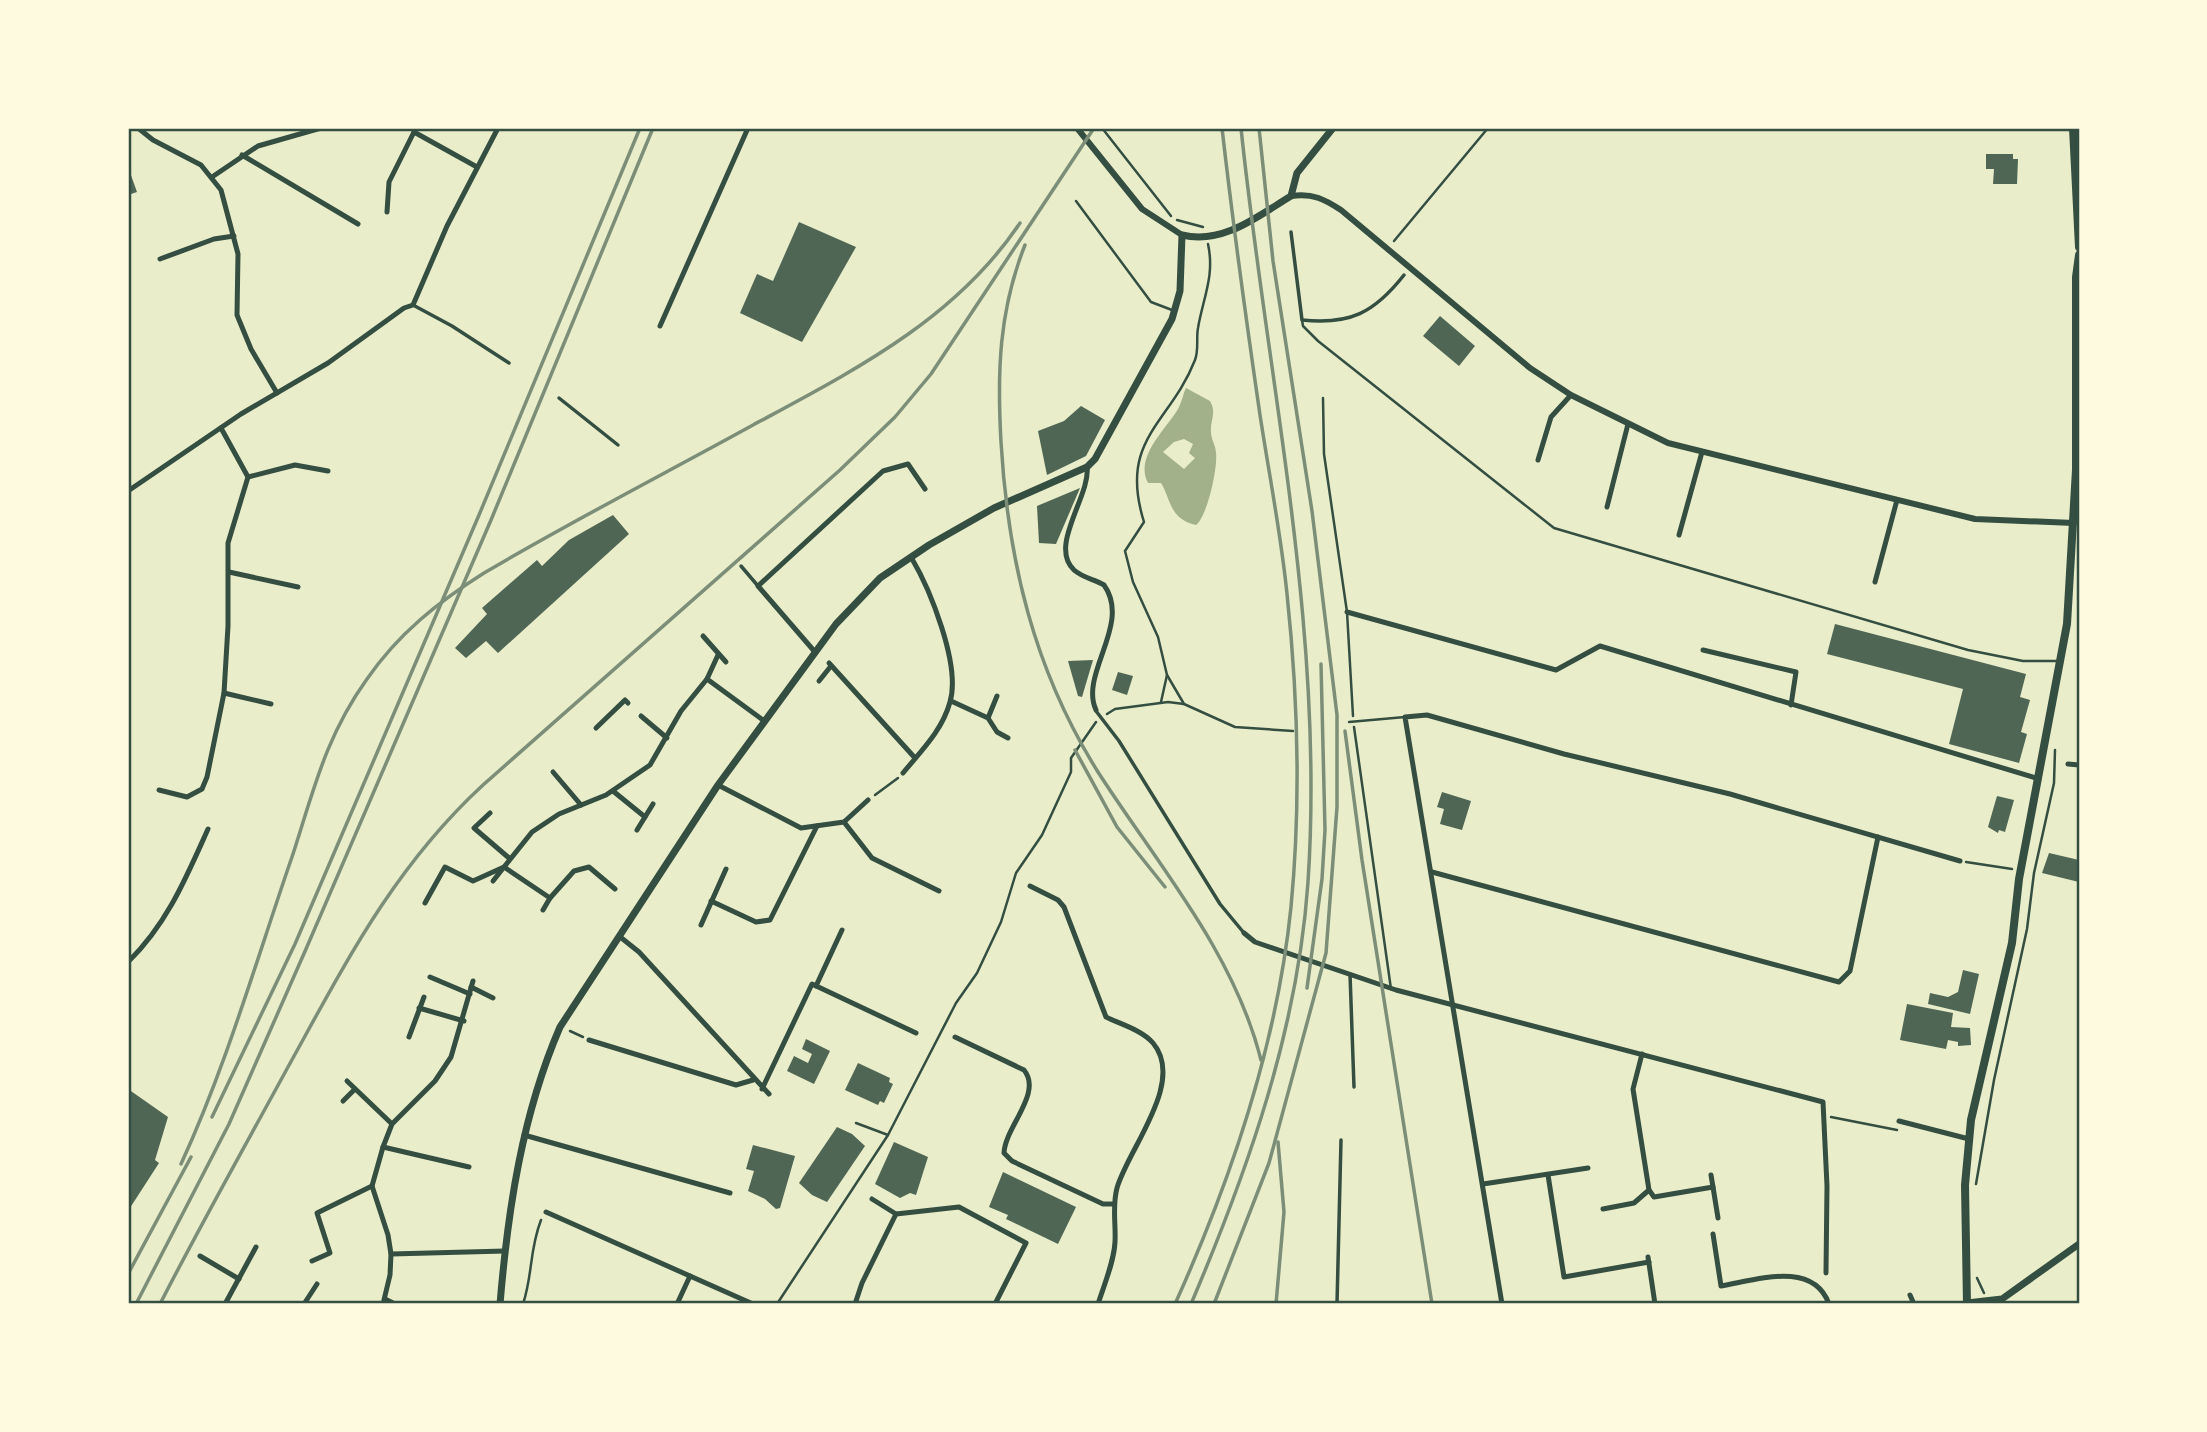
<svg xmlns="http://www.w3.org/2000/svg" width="2207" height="1432" font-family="Poppins,sans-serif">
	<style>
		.water { fill: #a3b18a; fill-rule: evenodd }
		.building { fill: #4f6655 }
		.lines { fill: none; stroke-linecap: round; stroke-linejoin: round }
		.path { stroke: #344e41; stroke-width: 2.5 }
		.service { stroke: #344e41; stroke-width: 2.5 }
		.pedestrian { stroke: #344e41; stroke-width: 3.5 }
		.minor { stroke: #344e41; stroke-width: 5 }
		.tertiary { stroke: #344e41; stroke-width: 6 }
		.secondary { stroke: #344e41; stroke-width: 7 }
		.primary { stroke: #344e41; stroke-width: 8 }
		.rail { stroke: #7c8e77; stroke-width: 3.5 }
		.neatline { fill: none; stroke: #344e41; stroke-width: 2.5 }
	</style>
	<rect width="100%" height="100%" fill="#e9edc9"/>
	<path class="water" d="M1186,388L1210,401C1217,413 1210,420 1211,432C1211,439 1216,446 1216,453C1218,468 1207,517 1196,525C1169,519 1171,499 1161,483H1148C1134,457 1167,428 1178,409C1182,402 1183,394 1186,388ZM1184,439L1193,444L1189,453L1195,458L1184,469L1163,452L1174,442Z"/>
	<g class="building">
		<path d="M1986,154H2013V159H2018L2017,184H1993L1994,169H1986Z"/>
		<path d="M128,167L137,192L128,195Z"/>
		<path d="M799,222L856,247L802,342L740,313L757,274L773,281Z"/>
		<path d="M1440,316L1475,346L1459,366L1423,336Z"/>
		<path d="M1081,406L1105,420L1086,456L1047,475L1038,431L1064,421Z"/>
		<path d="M1080,488L1056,544L1039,543L1037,506Z"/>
		<path d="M613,515L629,534L498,653L486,641L466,658L455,648L487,614L482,608L537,560L542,566L569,540Z"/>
		<path d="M1835,624L2026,674L2020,697L2030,700L2021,732L2027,734L2019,763L1949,744L1963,689L1827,654Z"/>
		<path d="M1093,660L1082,697L1078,696L1068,661Z"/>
		<path d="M1118,672L1133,676L1127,695L1112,690Z"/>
		<path d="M1442,792L1471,801L1462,830L1440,824L1444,809L1437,807Z"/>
		<path d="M1997,796L2014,800L2005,832L1999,830L1998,833L1988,827Z"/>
		<path d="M2049,853L2079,860V882L2042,873Z"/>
		<path d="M1963,970L1979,974L1970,1014L1928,1004L1930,993L1948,997L1958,992Z"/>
		<path d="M1907,1004L1953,1013L1951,1027L1970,1028L1971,1045L1958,1046V1042L1948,1040L1946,1049L1900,1040Z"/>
		<path d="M806,1039L830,1051L814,1084L787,1071L794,1056L808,1063L812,1054L802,1049Z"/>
		<path d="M858,1063L890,1078L889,1082L893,1084L884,1103L880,1101L878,1105L845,1090Z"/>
		<path d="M128,1089L168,1117L155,1160L159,1163L128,1211Z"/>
		<path d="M837,1127L852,1134L865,1146L827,1202L812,1195L799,1183Z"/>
		<path d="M894,1142L928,1157L916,1195L910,1193L900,1198L875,1184Z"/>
		<path d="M753,1145L795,1156L780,1208L776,1209L765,1199L748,1191L754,1171L746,1169Z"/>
		<path d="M1003,1172L1076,1207L1058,1244L1006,1219L1008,1215L989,1207Z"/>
	</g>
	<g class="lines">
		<g class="path">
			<path d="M1102,128L1171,216"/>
			<path d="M1177,220L1203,227"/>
			<path d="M1394,241L1488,128"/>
			<path d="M1161,702L1167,675"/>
			<path d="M1184,704L1167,675L1158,637L1133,582L1125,551L1144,522C1118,439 1170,424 1195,360C1199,350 1196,338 1198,328C1203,298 1215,276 1208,244"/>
			<path d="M1107,714L1115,709L1168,702L1184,704L1235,727L1293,731"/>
			<path d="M875,795L898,778"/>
			<path d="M1966,862L2012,869"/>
			<path d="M570,1031L583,1037"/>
			<path d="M1831,1117L1897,1130"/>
			<path d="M856,1123L888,1135"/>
			<path d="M1976,1184L1994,1080L2027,929L2034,873L2054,783L2055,750"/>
			<path d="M1977,1278L1984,1293"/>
			<path d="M523,1304C533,1274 529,1251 541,1220"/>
			<path d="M777,1304L888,1135L956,1003L977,973L1001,922L1016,873L1042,835L1071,772V758L1096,722"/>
		</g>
		<g class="service">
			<path d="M1076,201L1151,302L1172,310"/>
			<path d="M1302,320L1303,326L1318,341L1554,528L1968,650L2023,661H2056"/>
			<path d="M1323,398L1324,454L1347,612L1353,716"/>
			<path d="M1349,722L1405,717"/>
			<path d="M1354,727L1391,989"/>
		</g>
		<g class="pedestrian">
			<path d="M1291,232L1302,320C1350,325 1374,313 1404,275"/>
			<path d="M413,305L452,326L509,363"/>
			<path d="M559,398L618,445"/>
			<path d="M741,566L758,586"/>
			<path d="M1096,711L1119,741L1220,904L1244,933"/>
			<path d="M1350,974L1354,1087"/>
			<path d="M1337,1304L1341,1140"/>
		</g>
		<g class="minor">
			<path d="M138,128L153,140L201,165L221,190L238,254L237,315L251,349L277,393"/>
			<path d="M416,128L414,132L477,167"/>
			<path d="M242,155L358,224"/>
			<path d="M212,177L258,146L321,128"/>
			<path d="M387,212L389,182L414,132"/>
			<path d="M160,259L214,239L234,236"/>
			<path d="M660,326L748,128"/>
			<path d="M221,428L248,477"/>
			<path d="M1538,460L1551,417L1571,395"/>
			<path d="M1087,467C1091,495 1048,546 1074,570C1083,578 1094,579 1104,585C1132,624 1079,674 1096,710"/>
			<path d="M128,491L241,414L328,363L404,308L413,305L447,226L498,128"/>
			<path d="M1607,507L1628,424"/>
			<path d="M1679,535L1702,452"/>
			<path d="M229,572L298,587"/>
			<path d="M1875,582L1897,500"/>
			<path d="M1347,612L1556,670L1600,646L2039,779"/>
			<path d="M703,636L726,662"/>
			<path d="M1703,650L1796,672L1791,705"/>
			<path d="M815,652L758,586L883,471L908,464L925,489"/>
			<path d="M829,663L915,758"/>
			<path d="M707,679L763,720"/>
			<path d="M819,681L831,666"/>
			<path d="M224,693L271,704"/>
			<path d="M997,696L988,718L997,732L1008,738"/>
			<path d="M951,701L988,718"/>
			<path d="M641,716L667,738"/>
			<path d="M596,728L625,700L628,703"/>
			<path d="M2068,764L2079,765"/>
			<path d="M553,772L581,805"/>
			<path d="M903,773C921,751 942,731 950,702C961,665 930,589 911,557"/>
			<path d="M718,785L801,828L844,822L868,800"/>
			<path d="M159,790L187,797L202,789L207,777L224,693L228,626V543L248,477L295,465L328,471"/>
			<path d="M613,791L645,817L637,830"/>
			<path d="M490,813L474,828L509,858"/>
			<path d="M645,817L653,804"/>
			<path d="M844,822L872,858L939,891"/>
			<path d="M1432,872L1839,982L1850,971L1878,837"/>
			<path d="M1030,886L1058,900L1064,907L1106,1017C1120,1024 1142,1030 1153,1043C1186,1082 1128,1149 1117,1188C1112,1206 1116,1224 1115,1242C1114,1262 1104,1285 1098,1304"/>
			<path d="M615,889L589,867L574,871L550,898L504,867L532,832L559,814L606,795L650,765L681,711L707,679L718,655"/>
			<path d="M711,901L756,922L770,920L817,826"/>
			<path d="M425,903L445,867L473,881L504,867L493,881"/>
			<path d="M543,910L550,898"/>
			<path d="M701,925L726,869"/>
			<path d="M1244,933L1255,942L1396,990L1823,1102L1827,1186L1826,1273"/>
			<path d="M619,936L639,952L769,1094"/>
			<path d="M128,962C167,924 186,878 208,829"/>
			<path d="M430,977L470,994"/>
			<path d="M816,986L842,930"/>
			<path d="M471,987L493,998"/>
			<path d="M419,1008L464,1021"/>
			<path d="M409,1037L424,997"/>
			<path d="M955,1037L1024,1070C1043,1093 1005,1127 1004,1153L1012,1161L1103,1204H1114"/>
			<path d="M589,1040L736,1085L753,1080"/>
			<path d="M1642,1054L1633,1089L1649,1190L1654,1197L1713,1187L1718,1218"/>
			<path d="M347,1081L392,1124"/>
			<path d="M762,1089L812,984L916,1033"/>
			<path d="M343,1101L355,1089"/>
			<path d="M1899,1121L1969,1139"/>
			<path d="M524,1135L730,1193"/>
			<path d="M383,1147L469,1167"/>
			<path d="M1548,1175L1564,1277L1649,1262"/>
			<path d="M1711,1175L1713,1187"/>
			<path d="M1483,1184L1588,1168"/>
			<path d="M872,1199L896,1214L959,1207L1026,1243L995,1304"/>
			<path d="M1603,1209L1634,1203L1649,1190"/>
			<path d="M546,1212L753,1304"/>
			<path d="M1713,1234L1721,1286C1756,1280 1813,1260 1829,1304"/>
			<path d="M391,1254L505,1251"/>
			<path d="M200,1256L239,1279"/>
			<path d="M1648,1257L1655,1304"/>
			<path d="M312,1261L330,1253L317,1213L372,1186"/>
			<path d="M1910,1295L1914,1304"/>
			<path d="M385,1299L395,1304"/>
			<path d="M225,1304L256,1247"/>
			<path d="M304,1304L317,1284"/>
			<path d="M383,1304L390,1275L391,1254L388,1235L372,1186L383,1147L392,1124L435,1081L451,1057L473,981"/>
			<path d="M677,1304L690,1276"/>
			<path d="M855,1304L862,1283L896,1214"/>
			<path d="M1502,1304L1405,717L1427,715L1564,754L1730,794L1960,861"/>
		</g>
		<g class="tertiary">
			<path d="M1077,128L1142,209L1182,235"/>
			<path d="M1291,196C1313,193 1324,199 1341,210L1530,368L1571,395L1668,443L1975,519L2074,523"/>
		</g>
		<g class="secondary">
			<path d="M1967,1303L2002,1299L2079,1244"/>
			<path d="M500,1304C508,1209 522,1115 560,1027L718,785L836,624L880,578L929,545L994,508L1087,467L1095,459L1172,319L1180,291L1182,235C1223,245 1258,216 1291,196L1297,173L1333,128"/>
		</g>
		<g class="primary">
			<path d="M2073,128L2079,247"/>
			<path d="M1967,1304L1965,1185L1971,1120L2012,943L2019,879L2067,624L2076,470V277L2079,255"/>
		</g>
		<g class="rail">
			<path d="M1025,245C999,310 997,372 1001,442C1008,561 1034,670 1098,772C1157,864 1234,952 1261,1060"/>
			<path d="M1345,731L1362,860L1432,1304"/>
			<path d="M1075,750L1117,827L1165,887"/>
			<path d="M1307,988L1322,879L1325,830L1321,664"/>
			<path d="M212,1117L295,944L479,515L640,128"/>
			<path d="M181,1164C227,1064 257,958 293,854C314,789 326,736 367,679C398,634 438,602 484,573C572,521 664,474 753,425C853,371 955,320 1020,223"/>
			<path d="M128,1274L191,1157"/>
			<path d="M136,1304L229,1124L306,949L491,520L653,128"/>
			<path d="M160,1304C201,1224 245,1146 288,1067C346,962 394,867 483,785L840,470L895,417L931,374L1094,128"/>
			<path d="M1175,1304C1232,1178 1277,1045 1291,907C1301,803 1298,697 1287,594C1281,534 1269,474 1260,415C1246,319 1233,224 1222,128"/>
			<path d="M1191,1304C1248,1170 1298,1029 1308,882C1325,628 1267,379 1241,128"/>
			<path d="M1214,1304L1269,1163L1326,953L1337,807V715L1312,511L1273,261L1259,128"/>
			<path d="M1276,1304L1284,1212L1278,1142"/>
		</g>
	</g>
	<rect width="2207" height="1432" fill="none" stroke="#fefae0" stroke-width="259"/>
	<rect x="130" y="130" width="1948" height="1172" class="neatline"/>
</svg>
